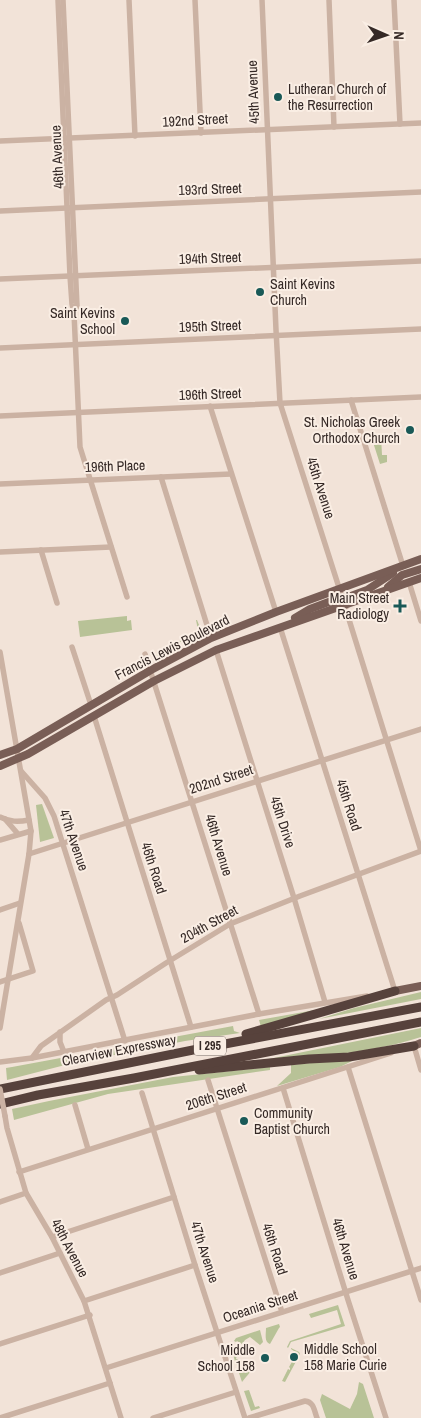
<svg xmlns="http://www.w3.org/2000/svg" width="421" height="1418" font-family="'Archivo Narrow',sans-serif">
	<style>
		.green { fill: #b8c297 }
		.lines { fill: none; stroke-linecap: round; stroke-linejoin: round }
		.minor { stroke: #cbb2a3; stroke-width: 5.5 }
		.major { stroke: #795e56; stroke-width: 8 }
		.highway { stroke: #57423c; stroke-width: 9 }
		.minor-bridge { stroke: #cbb2a3; stroke-width: 5.5 }
		.poi-dot { fill: #195957; stroke: #faeee4; stroke-width: 2 }
		.labels { text-anchor: middle; stroke-width: 4; stroke-linejoin: round; paint-order: stroke }
		.shield { fill: #faeee4; stroke: #70645f; stroke-width: 1 }
		.shield-label { font-size: 12px; font-weight: bold; fill: #352926 }
		.poi-label { font-size: 14px; fill: #352926; stroke: #faeee4; text-anchor: start }
		.street-label { font-size: 14px; fill: #352926; stroke: #faeee4 }
	</style>
	<rect width="100%" height="100%" fill="#f2e3d8"/>
	<g class="green">
		<path d="M381,436L382,455H387V462L380,464L372,439H374L373,437Z"/>
		<path d="M127,616V621L131,620L132,630L80,637L78,621Z"/>
		<path d="M196,620H197L201,630L153,658V657L198,630Z"/>
		<path d="M42,804L54,838L40,842L36,805Z"/>
		<path d="M421,992V999L319,1019L354,1008Z"/>
		<path d="M326,1008L261,1027L259,1020Z"/>
		<path d="M233,1026L234,1031L240,1033L185,1041L69,1064L7,1080L6,1068L12,1067Z"/>
		<path d="M421,1028V1037C368,1054 313,1057 259,1061Z"/>
		<path d="M350,1059L352,1061L340,1067L277,1086L291,1073V1065Z"/>
		<path d="M270,1067V1070L108,1094L14,1120L12,1109L49,1101L173,1077Z"/>
		<path d="M338,1305L345,1326L291,1342L288,1348L287,1347L290,1341L341,1324L337,1310L311,1318L309,1314Z"/>
		<path d="M279,1324L280,1327L279,1328L270,1344C264,1342 266,1334 266,1328Z"/>
		<path d="M260,1330L263,1342L260,1345L250,1337L245,1340L242,1344L237,1341L236,1342L234,1341L236,1338Z"/>
		<path d="M231,1347L233,1348V1350L238,1352L236,1359L254,1364L255,1366L236,1365Z"/>
		<path d="M291,1348L299,1352L300,1354L285,1382L282,1381L288,1369L290,1370V1368L289,1367L297,1353L291,1349Z"/>
		<path d="M237,1367L252,1369L251,1371L242,1382Z"/>
		<path d="M359,1382L363,1384L374,1418H326L320,1400L322,1394L350,1409L357,1394Z"/>
		<path d="M249,1390L255,1407L259,1406L260,1408L251,1411L244,1391Z"/>
	</g>
	<g class="lines">
		<g class="minor">
			<path d="M58,0L70,276L72,304L74,313L80,447L127,597"/>
			<path d="M63,0L77,306L74,313"/>
			<path d="M129,0L135,136"/>
			<path d="M195,0L201,133"/>
			<path d="M262,0L276,330L280,403L342,597L421,851"/>
			<path d="M329,0L334,127"/>
			<path d="M394,0L400,124"/>
			<path d="M0,141L421,123"/>
			<path d="M0,211L421,192"/>
			<path d="M0,279L421,261"/>
			<path d="M0,348L421,329"/>
			<path d="M351,400L403,566"/>
			<path d="M210,406L276,612"/>
			<path d="M0,416L421,397"/>
			<path d="M161,477L211,638"/>
			<path d="M0,484L231,474"/>
			<path d="M41,550L57,603"/>
			<path d="M0,552L111,547"/>
			<path d="M409,582L421,621"/>
			<path d="M280,627L395,991L393,992"/>
			<path d="M72,647L91,705"/>
			<path d="M216,650L294,898L325,1002"/>
			<path d="M0,652L31,831L29,854L0,1028"/>
			<path d="M145,654L259,1014"/>
			<path d="M94,716L191,1027"/>
			<path d="M21,771L45,798L54,816L125,1041"/>
			<path d="M0,817C10,822 18,822 29,820"/>
			<path d="M5,819L18,834"/>
			<path d="M0,840L31,831"/>
			<path d="M29,854L421,729"/>
			<path d="M0,910L20,903"/>
			<path d="M0,982L33,971L19,923"/>
			<path d="M60,1032V1042L64,1052"/>
			<path d="M412,1046H414L421,1070"/>
			<path d="M32,1058L41,1046L106,1000L117,995L166,963L230,924L300,896L421,851"/>
			<path d="M0,1062L32,1058L259,1014L367,996"/>
			<path d="M348,1067L421,1300"/>
			<path d="M208,1080L282,1312"/>
			<path d="M283,1088L348,1300L386,1418"/>
			<path d="M142,1093L195,1265L245,1418"/>
			<path d="M75,1105L88,1149"/>
			<path d="M5,1116L7,1128L26,1193L52,1237L84,1301L121,1418"/>
			<path d="M19,1172L391,1053"/>
			<path d="M0,1202L26,1193"/>
			<path d="M52,1237L174,1197"/>
			<path d="M0,1273L60,1253"/>
			<path d="M84,1301L195,1265"/>
			<path d="M0,1344L90,1315"/>
			<path d="M106,1368L421,1268"/>
			<path d="M0,1418L110,1383"/>
			<path d="M153,1418L236,1392"/>
			<path d="M249,1418L305,1401C314,1402 314,1410 317,1418"/>
		</g>
		<g class="major">
			<path d="M388,587L402,575L421,569"/>
			<path d="M343,599L367,590L393,573"/>
			<path d="M295,618L310,609L342,597"/>
			<path d="M0,755L17,749L151,670L211,638L276,612L421,559"/>
			<path d="M0,766L28,754L154,681L216,650L421,578"/>
			<path d="M395,991L421,986"/>
			<path d="M414,1046L421,1043"/>
		</g>
		<g class="highway">
			<path d="M246,1034L395,991"/>
			<path d="M199,1070L309,1059L349,1057L414,1046"/>
			<path d="M0,1089L193,1050L421,1007"/>
			<path d="M0,1104L38,1095L134,1078L421,1022"/>
		</g>
		<path class="minor-bridge" d="M0,1089L5,1116"/>
	</g>
	<g class="poi-dot">
		<circle cx="278" cy="97" r="5"/>
		<circle cx="260" cy="292" r="5"/>
		<circle cx="125" cy="321" r="5"/>
		<circle cx="410" cy="430" r="5"/>
		<path d="M397.5 598.5h5v5h5v5h-5v5h-5v-5h-5v-5h5z"/>
		<circle cx="244" cy="1121" r="5"/>
		<circle cx="294" cy="1357" r="5"/>
		<circle cx="265" cy="1358" r="5"/>
	</g>
	<g class="labels">
		<rect class="shield" x="194" y="1036.5" width="32" height="19" rx="4"/>
		<g class="shield-label">
			<text x="210" y="1050">I 295</text>
		</g>
		<g class="poi-label">
			<text x="288" y="94">Lutheran Church of<tspan x="288" dy="16">the Resurrection</tspan></text>
			<text x="270" y="289">Saint Kevins<tspan x="270" dy="16">Church</tspan></text>
			<text x="115" y="318" text-anchor="end">Saint Kevins<tspan x="115" dy="16">School</tspan></text>
			<text x="400" y="427" text-anchor="end">St. Nicholas Greek<tspan x="400" dy="16">Orthodox Church</tspan></text>
			<text x="389" y="603" text-anchor="end">Main Street<tspan x="389" dy="16">Radiology</tspan></text>
			<text x="254" y="1118">Community<tspan x="254" dy="16">Baptist Church</tspan></text>
			<text x="304" y="1354">Middle School<tspan x="304" dy="16">158 Marie Curie</tspan></text>
			<text x="255" y="1355" text-anchor="end">Middle<tspan x="255" dy="16">School 158</tspan></text>
		</g>
		<g class="street-label">
			<text transform="translate(253 92) rotate(-92)" y="5">45th Avenue</text>
			<text transform="translate(195 120) rotate(-3)" y="5">192nd Street</text>
			<text transform="translate(57 157) rotate(-93)" y="5">46th Avenue</text>
			<text transform="translate(210 189) rotate(-2)" y="5">193rd Street</text>
			<text transform="translate(210 258) rotate(-2)" y="5">194th Street</text>
			<text transform="translate(210 326) rotate(-2)" y="5">195th Street</text>
			<text transform="translate(210 394) rotate(-2)" y="5">196th Street</text>
			<text transform="translate(115 466) rotate(-2)" y="5">196th Place</text>
			<text transform="translate(321 488) rotate(72)" y="5">45th Avenue</text>
			<text transform="translate(172 647) rotate(-27)" y="5">Francis Lewis Boulevard</text>
			<text transform="translate(221 779) rotate(-18)" y="5">202nd Street</text>
			<text transform="translate(349 805) rotate(72)" y="5">45th Road</text>
			<text transform="translate(283 822) rotate(72)" y="5">45th Drive</text>
			<text transform="translate(74 840) rotate(71)" y="5">47th Avenue</text>
			<text transform="translate(219 845) rotate(73)" y="5">46th Avenue</text>
			<text transform="translate(154 868) rotate(72)" y="5">46th Road</text>
			<text transform="translate(209 924) rotate(-29)" y="5">204th Street</text>
			<text transform="translate(119 1050) rotate(-11)" y="5">Clearview Expressway</text>
			<text transform="translate(216 1096) rotate(-18)" y="5">206th Street</text>
			<text transform="translate(70 1248) rotate(62)" y="5">48th Avenue</text>
			<text transform="translate(275 1249) rotate(72)" y="5">46th Road</text>
			<text transform="translate(346 1249) rotate(73)" y="5">46th Avenue</text>
			<text transform="translate(205 1252) rotate(72)" y="5">47th Avenue</text>
			<text transform="translate(260 1306) rotate(-18)" y="5">Oceania Street</text>
		</g>
	</g>
	<g transform="translate(386 35) rotate(92)" stroke="#faeee4" stroke-width="4" paint-order="stroke">
	<path d="M0-4L9 19L0 12L-9 19Z" fill="#352926"/>
	<text y="-8" font-size="14" font-weight="bold" text-anchor="middle" fill="#352926">N</text>
	</g>
</svg>
